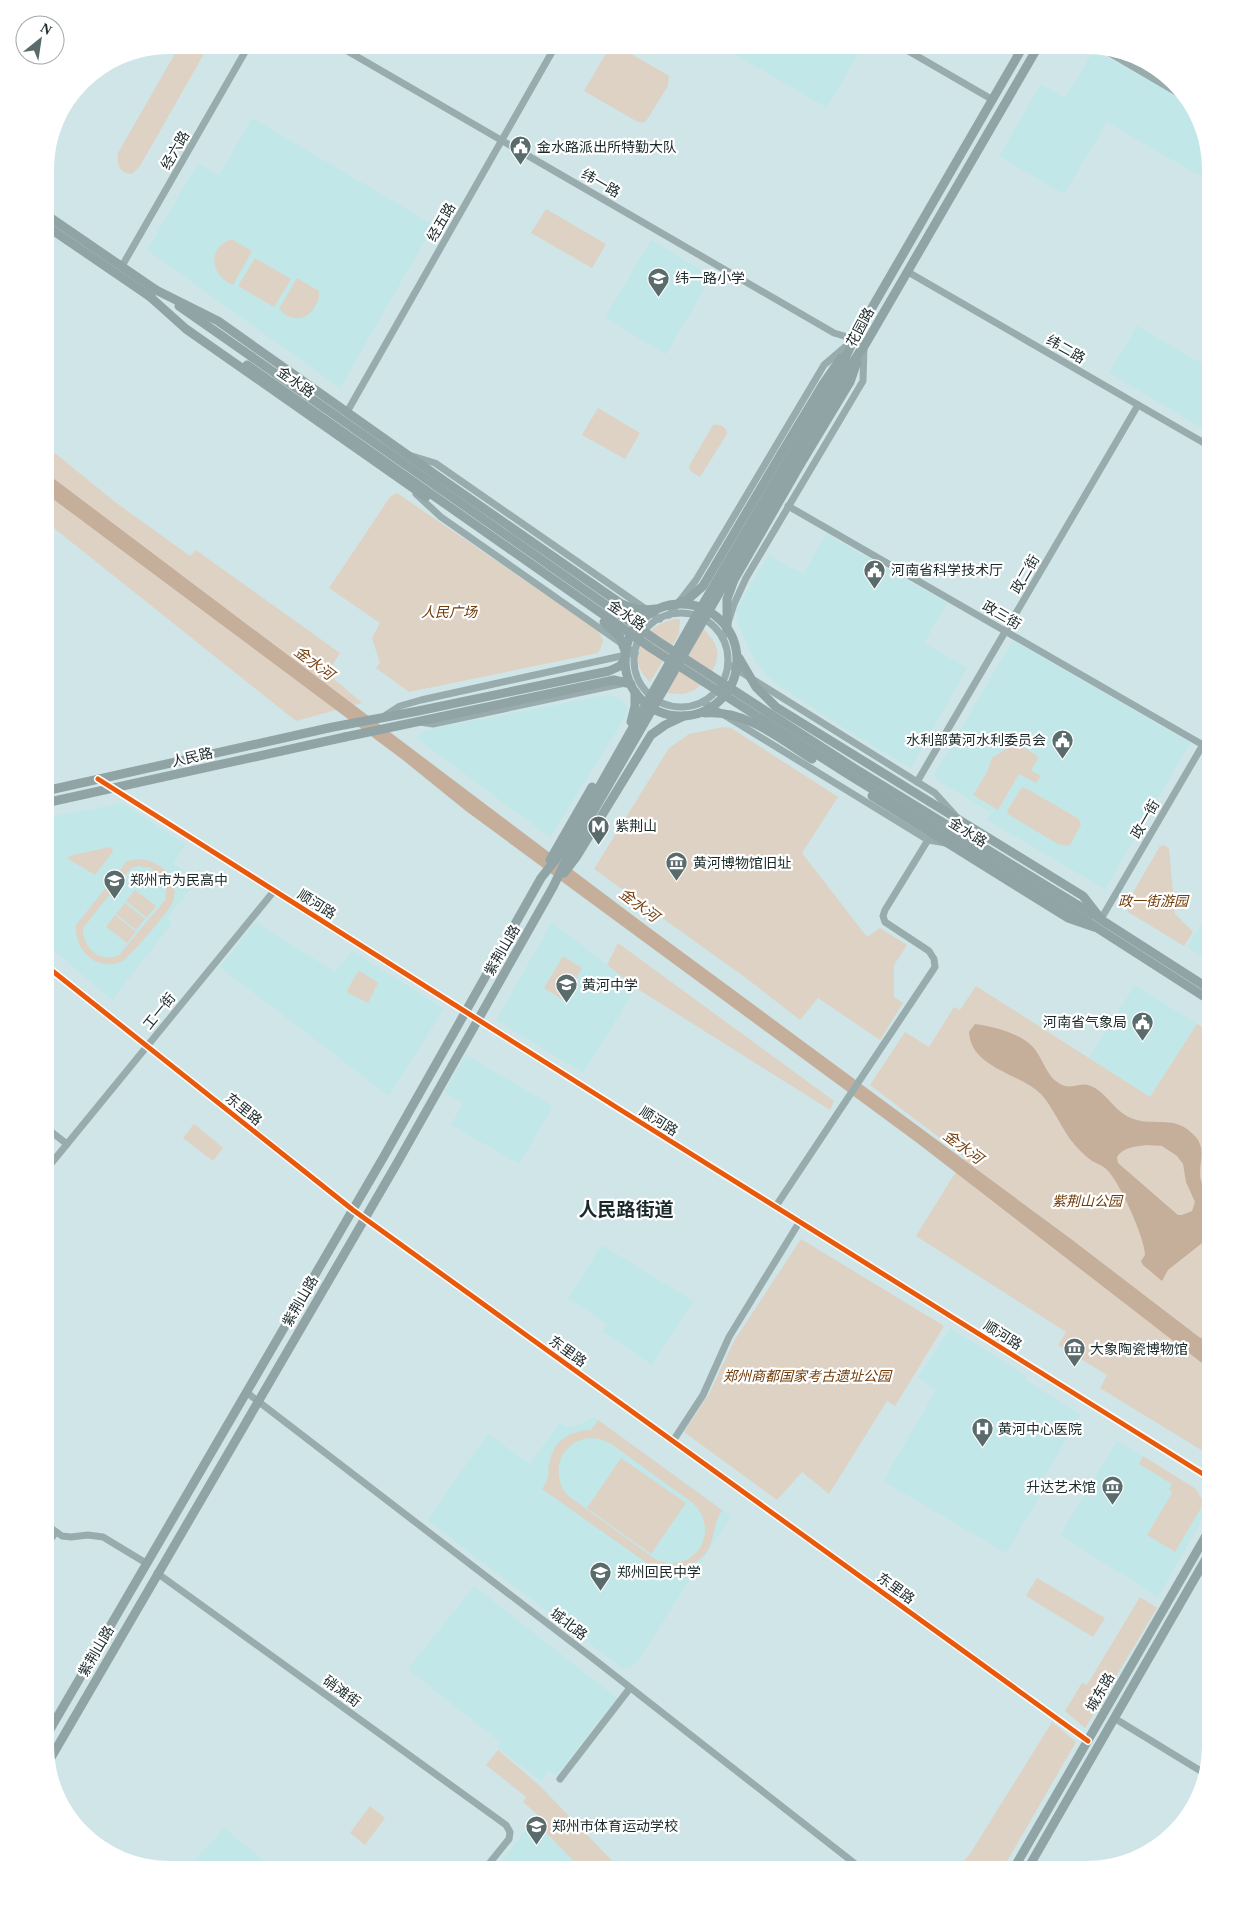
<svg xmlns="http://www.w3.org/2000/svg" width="1256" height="1915" font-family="'Times New Roman','Noto Sans SC',serif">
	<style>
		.built { fill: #c2e7e9 }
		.green { fill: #ded2c4; fill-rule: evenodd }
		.water { fill: #c5af9b; fill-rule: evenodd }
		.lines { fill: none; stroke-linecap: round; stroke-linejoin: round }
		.minor { stroke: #99acad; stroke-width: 7 }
		.major { stroke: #90a4a6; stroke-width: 9 }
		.major-bridge { stroke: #90a4a6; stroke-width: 9 }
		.cycleway-casing { stroke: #fff; stroke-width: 8 }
		.cycleway { stroke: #e8590c; stroke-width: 5 }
		.labels { text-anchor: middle; stroke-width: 4.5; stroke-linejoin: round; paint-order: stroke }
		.poi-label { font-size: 14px; fill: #1a292a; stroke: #fff; text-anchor: start }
		.street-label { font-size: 14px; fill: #1a292a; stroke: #fff }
		.park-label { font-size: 14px; font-style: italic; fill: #713c08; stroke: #fff }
		.water-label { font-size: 15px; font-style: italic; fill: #7b4617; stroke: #fff }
		.district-label { font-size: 19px; font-weight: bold; fill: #1a292a; stroke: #fff }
	</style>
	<rect width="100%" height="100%" fill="#d0e5e7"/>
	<g class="built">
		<path d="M719,45H863L827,108Z"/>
		<path d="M1094,50L1195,107L1211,169V176L1204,177L1193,172L1107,122L1064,194L999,156L1041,84L1065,98Z"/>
		<path d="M252,118L434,225L340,388L147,250L198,163L219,175Z"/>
		<path d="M651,240L712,276L666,354L605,318Z"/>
		<path d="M1137,326L1201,363L1211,347V433L1109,373Z"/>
		<path d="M826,534L947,603L924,643L967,668L911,768L853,734L783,688L767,676L756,663L738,624L736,610L768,555L803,574Z"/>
		<path d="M1013,640L1190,743L1105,889L987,820L991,813L939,781L934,775Z"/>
		<path d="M605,695L617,697L624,702L628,708L627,714L550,837L416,738L427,730Z"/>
		<path d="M122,803L186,844L173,864L198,879L167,918L172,923L112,1000L45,943V818Z"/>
		<path d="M1211,907V962L1187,947Z"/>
		<path d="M255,922L335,972L352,951L444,1009L389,1096L220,967Z"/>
		<path d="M552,922L636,988L583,1073L496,1020Z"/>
		<path d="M1135,985L1197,1024L1150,1097L1089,1058Z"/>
		<path d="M466,1055L553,1106L519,1164L451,1125L463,1103L444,1092Z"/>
		<path d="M602,1245L693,1301L652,1365L602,1331L607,1324L568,1298Z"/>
		<path d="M950,1328L1027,1376L1025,1380L1081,1415L1037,1489L1042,1492L1006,1553L883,1481L936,1390L918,1377Z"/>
		<path d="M594,1417L731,1516L637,1662L632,1666L623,1669L427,1520L488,1434L530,1464L559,1423L572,1428Z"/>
		<path d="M1117,1441L1196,1489L1205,1505V1515L1158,1597L1060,1535Z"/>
		<path d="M474,1586L617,1698L556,1776L549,1770L541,1781L497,1747L500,1742L408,1669Z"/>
		<path d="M534,1820L582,1870H495Z"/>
		<path d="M224,1828L276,1870H187Z"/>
	</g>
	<g class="green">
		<path d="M180,45H209L140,166L132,174C119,173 117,165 118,153Z"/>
		<path d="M611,45H616L669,76L668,86L646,121L642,123L636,121L584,91Z"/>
		<path d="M546,209L606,244L592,268L531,233Z"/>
		<path d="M229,240H233L252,251L233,285C212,277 206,250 229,240Z"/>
		<path d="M255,258L291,279L274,307L238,286Z"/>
		<path d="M297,278L319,291C321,302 309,320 296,318C289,318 284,314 279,309Z"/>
		<path d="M598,408L640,433L625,459L582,435Z"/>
		<path d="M713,425C719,423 727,427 727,434L700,477L690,471L689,466Z"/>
		<path d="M45,445L115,502L190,556L196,550L340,653L327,673L362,703L296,721L45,521Z"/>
		<path d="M397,493L598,630L603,640L602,645L598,653L409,692L376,668L380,663L372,638L380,623L329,588L390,497Z"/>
		<path d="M675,619H680L679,634L650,682C623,657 644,625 675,619Z"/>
		<path d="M702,627C708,634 715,641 717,650C720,666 703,689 687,693C681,695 674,693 667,693L668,678Z"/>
		<path d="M723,727L731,728L838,797L802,853L867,937L880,928L907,945L894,965V997L903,1003L880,1040L818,998L800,1020L746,978L594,869L669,748L689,734Z"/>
		<path d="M1013,744H1018L1039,757L1031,770L1041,776L1036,783L1019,774L998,810L973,795L987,772L992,758Z"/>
		<path d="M1022,787L1029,790L1079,819L1081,825L1070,845L1067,846L1058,844L1009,815L1007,811Z"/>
		<path d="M1164,845L1169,849L1175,914L1193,932L1184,946L1128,912L1127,903L1160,846Z"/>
		<path d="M110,847L113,850L112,853L95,875L68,859L69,856Z"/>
		<path d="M137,859C159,859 181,878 173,902C170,910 131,955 123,961C98,973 74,951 76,925L127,861ZM138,866L151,868L161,877L166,886L165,900L119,955C100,964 82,947 83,928L131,868Z"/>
		<path d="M135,890L156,906L147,918L126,901Z"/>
		<path d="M125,903L145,919L136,930L116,914Z"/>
		<path d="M115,915L136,932L127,943L106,927Z"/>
		<path d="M618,943L834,1101L830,1110L636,988L607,965Z"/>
		<path d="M563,956L582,968L563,1000L544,988Z"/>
		<path d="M360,971L378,983L368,1003L348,993L347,990L358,972Z"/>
		<path d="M976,986L1150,1097L1197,1024L1211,1032V1456L1100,1388L1107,1375L1058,1345L1066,1332L916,1236L965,1157L870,1085L905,1032L929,1047L954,1007L960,1010Z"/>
		<path d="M194,1124L223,1148L213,1161L183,1138Z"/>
		<path d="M801,1239L944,1326L895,1406L887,1401L829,1494L802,1472L777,1500L684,1432L710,1392L734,1341Z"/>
		<path d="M598,1420L722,1510C713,1523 716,1539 705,1554C695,1566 680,1568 671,1580L542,1489C552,1474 546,1475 550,1460C554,1440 572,1430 591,1430ZM590,1438L600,1439L610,1443L694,1504C722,1534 692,1576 655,1559L566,1494C550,1471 561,1441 590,1438Z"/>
		<path d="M1143,1456L1196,1489L1204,1503L1175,1552L1147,1535L1172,1493L1169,1489L1172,1484L1139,1464Z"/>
		<path d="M621,1458L686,1503L651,1554L587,1508Z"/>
		<path d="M1037,1578L1105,1618L1093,1637L1026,1596Z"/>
		<path d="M1140,1597L1157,1608L1085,1728L1065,1711L1082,1683L1087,1685Z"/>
		<path d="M1052,1722L1076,1742L1002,1870H955L970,1854Z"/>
		<path d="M498,1750L540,1786L621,1870H582L534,1820L537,1814L523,1802L526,1797L486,1765Z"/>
		<path d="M370,1806L385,1818L365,1845L350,1833Z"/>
	</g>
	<g class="water">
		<path d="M45,472L643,923L1071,1239L1199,1337L1211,1343V1370L916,1142L466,811L403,760L45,493Z"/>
		<path d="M975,1024C994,1027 1017,1032 1032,1046C1044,1058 1046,1080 1065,1086C1073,1088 1080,1083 1088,1085C1110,1092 1113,1116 1141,1121C1163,1124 1176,1117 1194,1135C1213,1154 1187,1176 1211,1194V1236L1168,1270L1162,1281L1143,1265L1141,1261L1145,1255C1145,1239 1120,1183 1108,1171C1104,1166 1098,1164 1092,1161C1084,1155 1076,1147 1070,1139C1061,1126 1051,1105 1041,1094C1019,1073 971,1068 969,1032ZM1146,1145L1162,1146L1177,1156L1183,1164L1186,1182L1195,1202L1192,1211L1182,1215H1178L1118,1163L1117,1157C1123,1147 1135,1147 1146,1145Z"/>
	</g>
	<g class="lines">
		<g class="minor">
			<path d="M337,45L834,333L854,339"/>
			<path d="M898,45L993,100"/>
			<path d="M1096,45L1183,96"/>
			<path d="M122,266L249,45"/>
			<path d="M908,272L1211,447"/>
			<path d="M347,412L556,45"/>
			<path d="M412,456L435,463L660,619"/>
			<path d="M416,494L441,517L635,653"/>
			<path d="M788,506L1203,745"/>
			<circle cx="681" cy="660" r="47"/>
			<path d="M669,615L696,580L824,365L852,341"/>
			<path d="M723,639L734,604L746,578L863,381L864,346"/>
			<path d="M728,664L935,793L955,815"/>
			<path d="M703,702L928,840L946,843"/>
			<path d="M386,715L400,706L421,700L635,653"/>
			<path d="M420,722L433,724L625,683"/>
			<path d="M98,779L616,1107L1211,1479"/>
			<path d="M917,782L1138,405"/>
			<path d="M1101,919L1211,731"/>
			<path d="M45,965L353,1210L1088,1741"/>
			<path d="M45,1127L67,1144"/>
			<path d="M45,1171L274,891"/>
			<path d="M776,1206L935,967L934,959L929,951L885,922L883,916L885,910L928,840"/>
			<path d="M45,1300L50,1294L45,1287"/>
			<path d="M246,1392L595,1660L863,1870"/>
			<path d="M673,1441L703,1395L729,1337L800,1221"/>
			<path d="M45,1524L62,1536L71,1537L88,1535L103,1537L146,1563"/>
			<path d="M45,1547L56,1532"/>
			<path d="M157,1573L506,1825L510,1832L509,1839L484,1870"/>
			<path d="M1114,1718L1204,1773"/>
			<path d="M560,1779L630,1688"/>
		</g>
		<g class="major">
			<path d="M45,214L156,290"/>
			<path d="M45,225L152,298"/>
			<path d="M152,288L218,321L440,478"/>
			<path d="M148,295L186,329L426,497"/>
			<path d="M179,306L252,357"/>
			<path d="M851,344L1024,45"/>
			<path d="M862,350L1039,45"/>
			<path d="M781,454L823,384L841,358"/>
			<path d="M800,465L850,382L857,362"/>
			<path d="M631,722L635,706V692"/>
			<path d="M45,791L333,727L418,711L609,671L620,666L625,660"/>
			<path d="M930,802L1083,896L1101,919"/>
			<path d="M45,803L345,737"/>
			<path d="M917,824L1068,918L1094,927"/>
			<path d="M550,860L592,787"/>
			<path d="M564,873L577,856L651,735L665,725L684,716"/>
			<path d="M1097,917L1211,990"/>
			<path d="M1091,924L1211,1001"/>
			<path d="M45,1738L383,1158L541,878L564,849L696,616L837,376L854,339"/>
			<path d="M49,1761L396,1165L553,887L570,852L843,378L864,345"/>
			<path d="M1013,1870L1211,1527"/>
			<path d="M1027,1870L1211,1550"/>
		</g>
		<g class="major-bridge">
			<path d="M252,357L656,640L854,768L1094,915"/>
			<path d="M247,365L651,648L849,775L1089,922"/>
			<path d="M440,478L620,603C632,609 641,611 656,609"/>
			<path d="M680,602L687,600L703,586L781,454"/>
			<circle cx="681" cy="660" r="56"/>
			<path d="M604,622L620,637L625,651"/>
			<path d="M727,628V599L734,580L800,465"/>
			<path d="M739,658L756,687L776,707L930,802"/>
			<path d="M705,713C746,710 779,738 812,759"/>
			<path d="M345,737L614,680L631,684"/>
			<path d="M872,796L917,824"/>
		</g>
		<defs>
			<g id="cycleway">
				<path d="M98,779L616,1107L1211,1479"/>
				<path d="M45,965L353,1210L1088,1741"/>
			</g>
		</defs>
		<use href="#cycleway" class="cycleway-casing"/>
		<use href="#cycleway" class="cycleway"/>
	</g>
	<defs>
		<symbol id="civic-pin" viewBox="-11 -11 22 30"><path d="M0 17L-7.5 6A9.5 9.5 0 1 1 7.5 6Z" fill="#5a6b6c" stroke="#fff"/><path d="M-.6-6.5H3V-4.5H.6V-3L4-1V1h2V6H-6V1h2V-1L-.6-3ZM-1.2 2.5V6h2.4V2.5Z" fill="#fff"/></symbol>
		<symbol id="school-pin" viewBox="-11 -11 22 30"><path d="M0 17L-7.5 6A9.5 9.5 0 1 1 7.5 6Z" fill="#5a6b6c" stroke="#fff"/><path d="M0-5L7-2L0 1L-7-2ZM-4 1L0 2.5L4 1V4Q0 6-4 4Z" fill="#fff"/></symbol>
		<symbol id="metro-pin" viewBox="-11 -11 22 30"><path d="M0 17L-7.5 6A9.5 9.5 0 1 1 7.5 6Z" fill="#5a6b6c" stroke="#fff"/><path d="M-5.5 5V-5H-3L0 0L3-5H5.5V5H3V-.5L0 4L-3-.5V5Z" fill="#fff"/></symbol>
		<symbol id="museum-pin" viewBox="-11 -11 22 30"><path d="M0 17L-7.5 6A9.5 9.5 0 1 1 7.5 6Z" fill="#5a6b6c" stroke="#fff"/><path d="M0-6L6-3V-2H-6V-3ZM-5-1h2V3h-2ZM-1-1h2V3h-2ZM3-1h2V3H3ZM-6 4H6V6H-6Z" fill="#fff"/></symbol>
		<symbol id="hospital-pin" viewBox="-11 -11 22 30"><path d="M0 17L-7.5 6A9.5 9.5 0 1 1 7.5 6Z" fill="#5a6b6c" stroke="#fff"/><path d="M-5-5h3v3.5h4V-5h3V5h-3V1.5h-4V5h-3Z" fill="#fff"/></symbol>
	</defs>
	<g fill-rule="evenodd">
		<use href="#civic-pin" x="508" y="134" width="25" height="34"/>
		<use href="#school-pin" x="646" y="266" width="25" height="34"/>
		<use href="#civic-pin" x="862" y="558" width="25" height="34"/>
		<use href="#civic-pin" x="1050" y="728" width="25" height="34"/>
		<use href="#metro-pin" x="586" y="814" width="25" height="34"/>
		<use href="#museum-pin" x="664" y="850" width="25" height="34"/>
		<use href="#school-pin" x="102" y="868" width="25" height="34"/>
		<use href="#school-pin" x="554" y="972" width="25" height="34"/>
		<use href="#civic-pin" x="1130" y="1010" width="25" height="34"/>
		<use href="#museum-pin" x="1062" y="1336" width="25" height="34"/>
		<use href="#hospital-pin" x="970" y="1416" width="25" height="34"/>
		<use href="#museum-pin" x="1100" y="1474" width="25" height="34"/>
		<use href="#school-pin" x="588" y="1560" width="25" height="34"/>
		<use href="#school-pin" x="524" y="1814" width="25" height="34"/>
	</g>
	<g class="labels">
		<g class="poi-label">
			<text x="537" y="152">金水路派出所特勤大队</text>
			<text x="675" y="283">纬一路小学</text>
			<text x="891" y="575">河南省科学技术厅</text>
			<text x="1046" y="745" text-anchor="end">水利部黄河水利委员会</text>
			<text x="615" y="831">紫荆山</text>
			<text x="693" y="868">黄河博物馆旧址</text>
			<text x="130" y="885">郑州市为民高中</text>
			<text x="582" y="990">黄河中学</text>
			<text x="1127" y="1027" text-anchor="end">河南省气象局</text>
			<text x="1090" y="1354">大象陶瓷博物馆</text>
			<text x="998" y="1434">黄河中心医院</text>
			<text x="1096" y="1492" text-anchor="end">升达艺术馆</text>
			<text x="617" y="1577">郑州回民中学</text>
			<text x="552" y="1831">郑州市体育运动学校</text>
		</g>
		<g class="street-label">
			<text transform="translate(175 150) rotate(-60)" y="5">经六路</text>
			<text transform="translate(601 183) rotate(30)" y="5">纬一路</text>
			<text transform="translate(441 222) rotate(-60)" y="5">经五路</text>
			<text transform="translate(860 327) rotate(-62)" y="5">花园路</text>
			<text transform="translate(1066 349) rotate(30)" y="5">纬二路</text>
			<text transform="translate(296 382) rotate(35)" y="5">金水路</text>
			<text transform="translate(1025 574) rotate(-60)" y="5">政二街</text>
			<text transform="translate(627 615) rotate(34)" y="5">金水路</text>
			<text transform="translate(1002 615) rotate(30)" y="5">政三街</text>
			<text transform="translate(192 757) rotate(-13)" y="5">人民路</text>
			<text transform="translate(1145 819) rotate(-60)" y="5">政一街</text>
			<text transform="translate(968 832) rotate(32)" y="5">金水路</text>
			<text transform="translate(317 904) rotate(32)" y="5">顺河路</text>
			<text transform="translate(502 950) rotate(-60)" y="5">紫荆山路</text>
			<text transform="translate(159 1011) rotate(-51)" y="5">工一街</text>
			<text transform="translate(244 1109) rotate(39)" y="5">东里路</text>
			<text transform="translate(659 1121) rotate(32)" y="5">顺河路</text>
			<text transform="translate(300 1301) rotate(-60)" y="5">紫荆山路</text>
			<text transform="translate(1003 1335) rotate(32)" y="5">顺河路</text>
			<text transform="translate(568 1351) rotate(36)" y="5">东里路</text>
			<text transform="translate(896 1588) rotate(36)" y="5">东里路</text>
			<text transform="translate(569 1624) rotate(37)" y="5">城北路</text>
			<text transform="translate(96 1651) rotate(-60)" y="5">紫荆山路</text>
			<text transform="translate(342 1691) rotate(36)" y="5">硝滩街</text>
			<text transform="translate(1100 1692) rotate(-60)" y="5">城东路</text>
		</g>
		<g class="park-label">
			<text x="449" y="617">人民广场</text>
			<text x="1153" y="906">政一街游园</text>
			<text x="1087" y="1206">紫荆山公园</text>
			<text x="807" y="1381">郑州商都国家考古遗址公园</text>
		</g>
		<g class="water-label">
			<text transform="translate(314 663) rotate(37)" y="5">金水河</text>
			<text transform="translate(639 905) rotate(37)" y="5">金水河</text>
			<text transform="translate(963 1147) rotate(37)" y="5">金水河</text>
		</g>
		<g class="district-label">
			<text x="626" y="1216">人民路街道</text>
		</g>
	</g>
	<path d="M0 0H1256V1915H0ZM169 54H1087A115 115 0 0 1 1202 169V1746A115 115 0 0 1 1087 1861H169A115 115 0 0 1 54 1746V169A115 115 0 0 1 169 54Z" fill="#fff" fill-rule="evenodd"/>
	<g transform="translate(40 40) rotate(30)"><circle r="24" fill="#ffffff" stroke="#a3a9aa"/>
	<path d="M0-4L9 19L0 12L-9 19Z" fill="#5a6b6c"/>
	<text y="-8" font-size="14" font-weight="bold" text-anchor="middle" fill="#1a292a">N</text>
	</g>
</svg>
